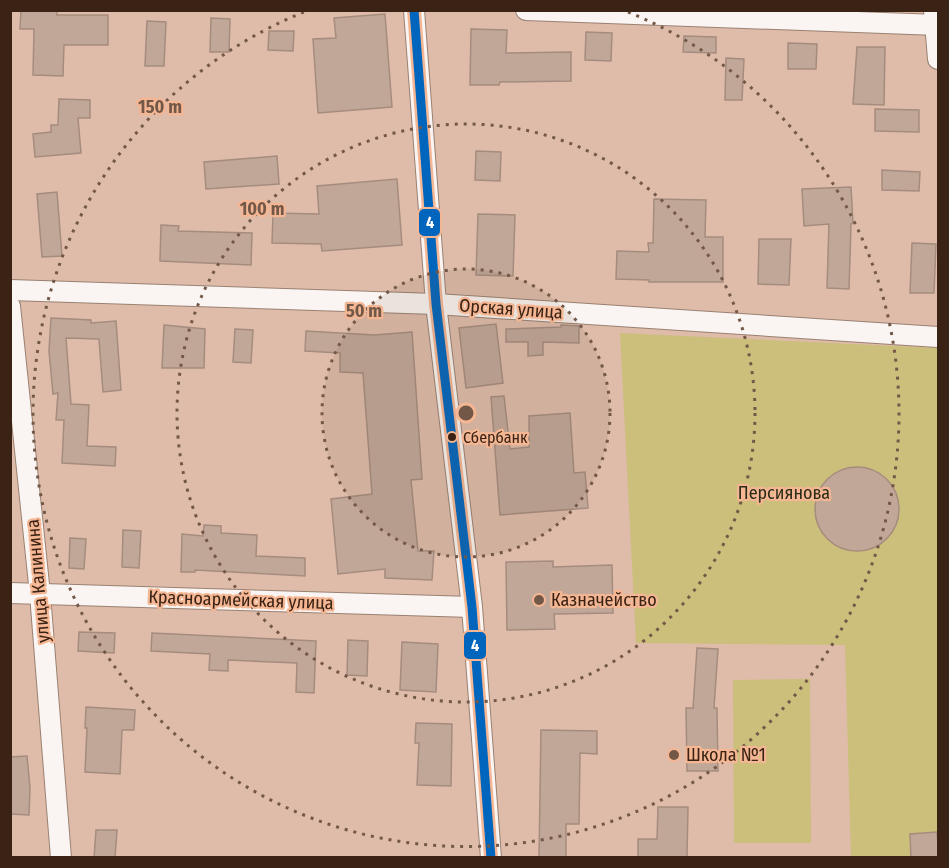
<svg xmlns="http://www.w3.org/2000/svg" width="949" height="868" font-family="'Fira Sans Condensed',sans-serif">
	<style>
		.green { fill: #ccbe7b }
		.building { fill: #c1a798; stroke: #a68c7e; stroke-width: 1.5 }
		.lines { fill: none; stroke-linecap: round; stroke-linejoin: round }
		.minor-casing { stroke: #9a8172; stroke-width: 22 }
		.minor { stroke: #faf5f2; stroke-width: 20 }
		.bus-1-casing { stroke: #f4b693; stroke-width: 14 }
		.bus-1 { stroke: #0065bd; stroke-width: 9 }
		.ring { fill: none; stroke: #735848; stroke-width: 3; stroke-dasharray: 3 6 }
		.bus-dot { fill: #3a2214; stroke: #f4b693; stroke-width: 2 }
		.poi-dot { fill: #735848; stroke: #f4b693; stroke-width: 2 }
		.labels { text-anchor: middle; stroke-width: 4.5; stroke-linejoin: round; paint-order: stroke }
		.bus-label { font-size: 16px; fill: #3a2214; stroke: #f4b693; text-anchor: start }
		.street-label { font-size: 18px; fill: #3a2214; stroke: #f4b693 }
		.park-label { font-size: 18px; fill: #2b2c18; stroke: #f4b693 }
		.poi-label { font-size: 18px; fill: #3a2214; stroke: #f4b693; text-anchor: start }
		.centre { fill: #735848; stroke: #f4b693; stroke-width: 3 }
		.ring-label { font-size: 18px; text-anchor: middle; font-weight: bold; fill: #735848; stroke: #f4b693; stroke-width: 4.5; stroke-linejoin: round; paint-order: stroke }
		.line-badge { stroke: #f4b693; stroke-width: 2 }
		.badge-label { font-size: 16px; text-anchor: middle; font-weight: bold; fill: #fff }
	</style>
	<rect width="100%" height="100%" fill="#debca9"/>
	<g class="green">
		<path d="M620,333L938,348V857H851L845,645L636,643Z"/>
		<path d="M810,679L811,843H734L733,680Z"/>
	</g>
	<g class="building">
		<path d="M21,10H57V15H108V45H64L63,76L33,75L34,29H20Z"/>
		<path d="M385,14L392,107L318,113L313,39L336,38L334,18Z"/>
		<path d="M211,18L230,19L229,52H210Z"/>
		<path d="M147,21L166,22L164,66H145Z"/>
		<path d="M471,29L507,30L506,53L571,52V81L500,82L499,85H470Z"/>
		<path d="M269,31H294L293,51L268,50Z"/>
		<path d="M586,32L612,33L611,61L585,60Z"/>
		<path d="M684,36L716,37V53L683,52Z"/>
		<path d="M788,43L817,44L816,69H788Z"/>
		<path d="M857,47H885L884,105L853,104Z"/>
		<path d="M726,58L744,59L742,100H725Z"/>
		<path d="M59,99L90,100V118H78L81,153L35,157L33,134L51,132V125H58Z"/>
		<path d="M875,109L919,110V132L875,131Z"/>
		<path d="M476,151L501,152L500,181L475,180Z"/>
		<path d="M277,156L279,184L206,189L204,162Z"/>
		<path d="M882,170L920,172L919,191L882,190Z"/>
		<path d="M397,179L402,245L322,251L321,244L272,243L273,213L319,214L317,186Z"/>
		<path d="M851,187L853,223L851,224L849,289L827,288L829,224L804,226L802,189Z"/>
		<path d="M57,192L62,256L42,257L37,194Z"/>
		<path d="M654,199L706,200L705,237H723V282H649V280L616,279L617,251L649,252L648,243H653Z"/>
		<path d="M478,214L515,215L513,276L476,275Z"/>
		<path d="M161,225L179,226L178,231L252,233L251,265L160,261Z"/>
		<path d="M759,239H791L789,285L758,284Z"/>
		<path d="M912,243L936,244L934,293H910Z"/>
		<path d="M51,318L91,320V323L116,321L121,390L103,392L99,339L66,338L71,404L89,405L87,446L116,447L115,466L62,463L64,420H56L58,393L53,394L49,351Z"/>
		<path d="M496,324L503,383L466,388L459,328Z"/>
		<path d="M164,325L205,329L204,368H162Z"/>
		<path d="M561,325L579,326V343L543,342V355L528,356V342H506V329L561,327Z"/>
		<path d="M235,329L253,330L251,363L233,362Z"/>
		<path d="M306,331L374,335L412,332L422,479L411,480L418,551H434L432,580L385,578V569L338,574L331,499L372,494L363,373L340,372V353L305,351Z"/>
		<path d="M504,396L510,449L529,447V416L570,413L574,473L585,472L588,508L500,515L491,397Z"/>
		<circle cx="857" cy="509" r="42"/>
		<path d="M204,525L221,526V533L257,535L256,556L305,558V576L195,570V572H181L182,534L203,536Z"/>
		<path d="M123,530L141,531L139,568L122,567Z"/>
		<path d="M70,538L86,539L84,569L69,568Z"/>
		<path d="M553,561V567L612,565L613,613L554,614L555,629L507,630L506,562Z"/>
		<path d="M79,632L115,633L114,653L78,651Z"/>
		<path d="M152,633L316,641L314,693L296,692L297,663L228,660V671L209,670L210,654L151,651Z"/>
		<path d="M348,640L368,641L367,676L347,675Z"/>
		<path d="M402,642L438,644L436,692L400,690Z"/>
		<path d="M697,648L718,649L714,708H717L718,771H687L686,708H693Z"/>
		<path d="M86,707L135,710L134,730H122L120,774L85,772L87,728H85Z"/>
		<path d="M416,723L452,724L451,786L417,785L419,743H415Z"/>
		<path d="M541,730L597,731V754L580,753L579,824H566V858H539Z"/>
		<path d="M27,756L30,788L29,815L10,814V757Z"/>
		<path d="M658,807H688L687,858H638V839H657Z"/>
		<path d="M96,830H117L115,858H94Z"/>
		<path d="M937,832L939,858H911L910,834Z"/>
	</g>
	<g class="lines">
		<defs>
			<g id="minor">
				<path d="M414,10L436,304L472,607L491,858"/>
				<path d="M526,10L938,25"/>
				<path d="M934,10L938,59"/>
				<path d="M10,290L436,304L938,337"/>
				<path d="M10,306L40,594L61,858"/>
				<path d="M10,593L472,607"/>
			</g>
		</defs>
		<use href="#minor" class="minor-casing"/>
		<use href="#minor" class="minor"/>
		<defs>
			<path id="bus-1" d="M414,10L436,304L472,607L491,858"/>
		</defs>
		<use href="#bus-1" class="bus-1-casing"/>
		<use href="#bus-1" class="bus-1"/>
	</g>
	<circle cx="466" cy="413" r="144" fill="#735848" fill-opacity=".12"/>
	<g class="ring">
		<circle cx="466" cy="413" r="144"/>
		<circle cx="466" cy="413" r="289"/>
		<path d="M628 12A433 433 0 1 1 304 12"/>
	</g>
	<circle class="bus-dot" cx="452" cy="437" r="5"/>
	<g class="poi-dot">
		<circle cx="539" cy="600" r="6"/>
		<circle cx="674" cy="755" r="6"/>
	</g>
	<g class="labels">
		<g class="bus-label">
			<text x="463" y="443">Сбербанк</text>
		</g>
		<g class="street-label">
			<text transform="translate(511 309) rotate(4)" y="6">Орская улица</text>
			<text transform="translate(38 581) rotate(-95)" y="6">улица Калинина</text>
			<text transform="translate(241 600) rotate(2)" y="6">Красноармейская улица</text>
		</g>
		<g class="park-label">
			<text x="784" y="499">Персиянова</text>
		</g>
		<g class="poi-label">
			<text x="551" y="606">Казначейство</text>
			<text x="686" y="761">Школа №1</text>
		</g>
	</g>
	<circle cx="466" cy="413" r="9" class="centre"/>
	<g class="ring-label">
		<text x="160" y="113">150 m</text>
		<text x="262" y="215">100 m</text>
		<text x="364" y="317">50 m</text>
	</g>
	<g class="line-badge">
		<rect x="418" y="208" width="23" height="29" rx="6" fill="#0065bd"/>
		<rect x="463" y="631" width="24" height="29" rx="6" fill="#0065bd"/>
	</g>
	<g class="badge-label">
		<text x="430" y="228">4</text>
		<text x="475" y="651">4</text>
	</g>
	<rect width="949" height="868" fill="none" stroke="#3a2214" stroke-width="24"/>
</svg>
